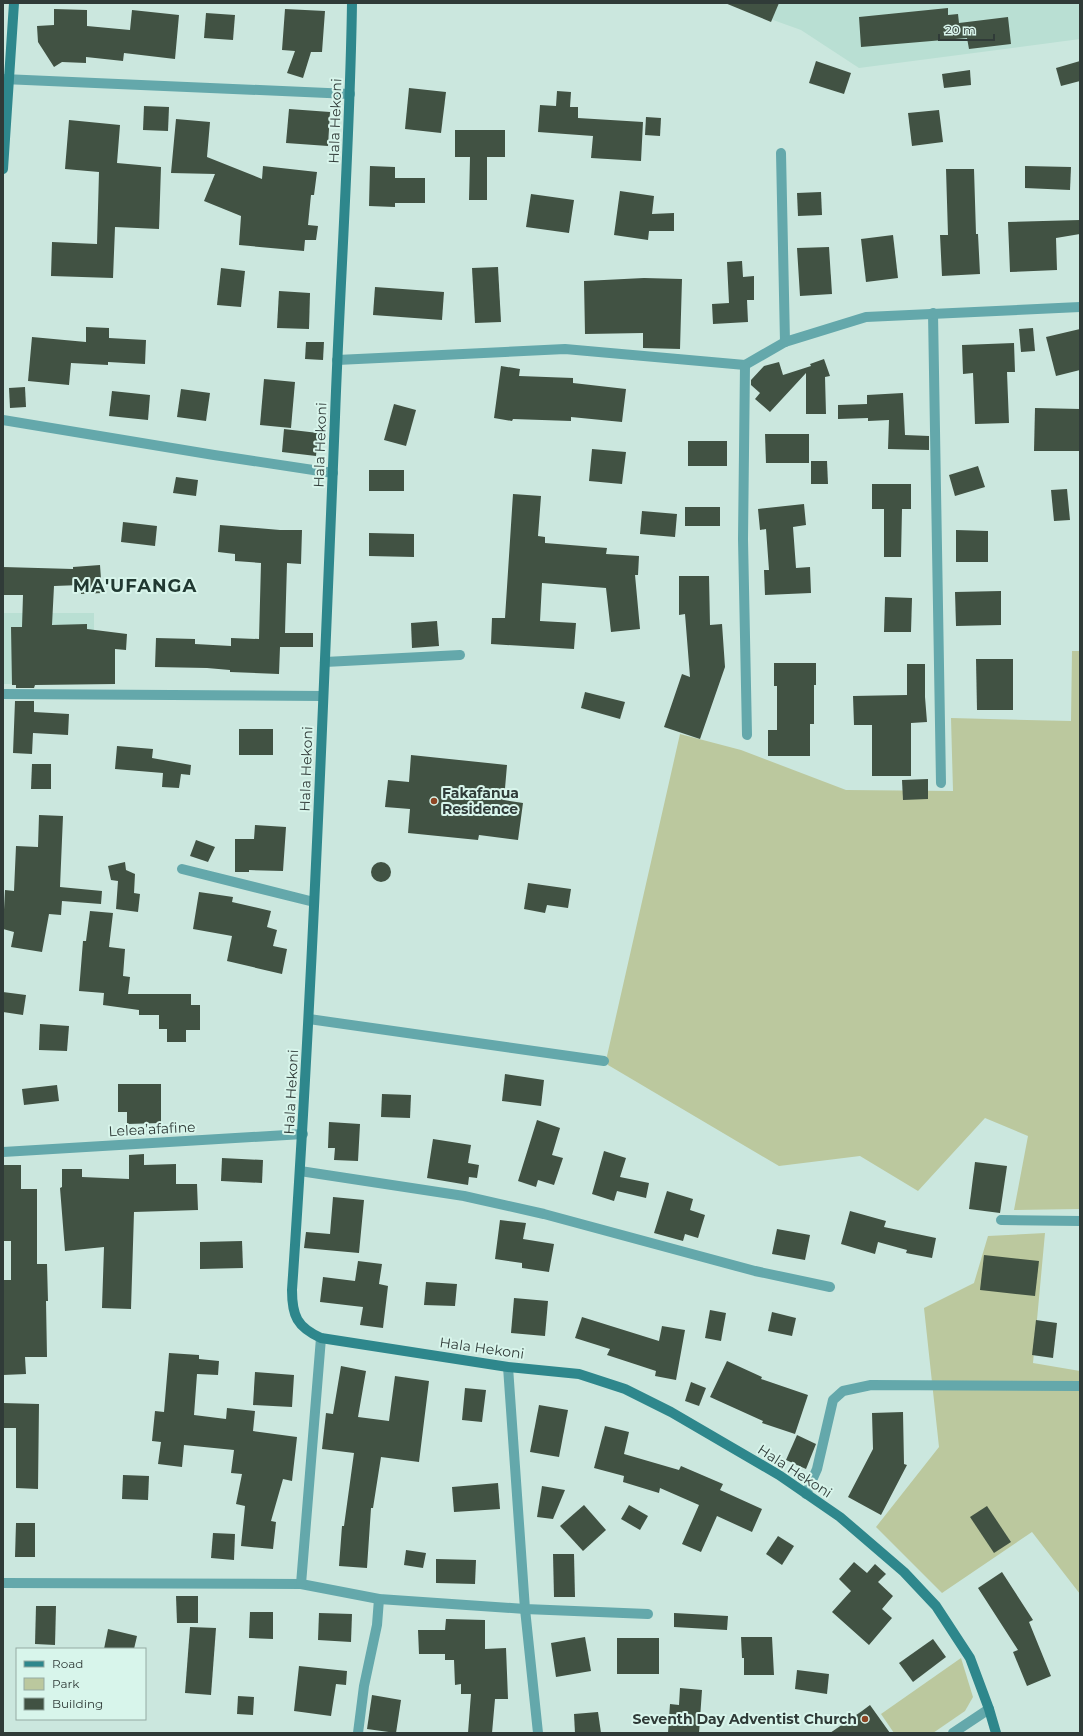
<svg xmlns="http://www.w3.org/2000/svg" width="1083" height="1736" font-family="Montserrat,sans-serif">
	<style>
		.built { fill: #b9dfd3 }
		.green { fill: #bbc89e }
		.building { fill: #415243 }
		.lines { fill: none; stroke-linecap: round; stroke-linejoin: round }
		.street { stroke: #64a8ab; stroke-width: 10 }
		.secondary { stroke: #2e878c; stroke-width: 10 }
		.poi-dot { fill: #8d4524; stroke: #d8f5eb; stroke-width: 1.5 }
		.labels { text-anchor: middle; stroke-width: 4; stroke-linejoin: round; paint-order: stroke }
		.street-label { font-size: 14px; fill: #303b38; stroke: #d8f5eb }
		.poi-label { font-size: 14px; font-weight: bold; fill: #303b38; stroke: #d8f5eb; text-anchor: start }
		.district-label { font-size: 18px; font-weight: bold; letter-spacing: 1px; fill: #213932; stroke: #d8f5eb }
	</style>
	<rect width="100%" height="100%" fill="#cbe7de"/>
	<g class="built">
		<path d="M726,3H1080V39L859,68L801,30Z"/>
		<rect x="3" y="613" width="91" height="71"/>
	</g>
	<g class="green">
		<path d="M1072,651H1080V1209L1014,1210L1028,1136L985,1118L918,1191L860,1156L779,1166L608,1065L607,1056L680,734L741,750L846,790L953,791L951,718L1071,721Z"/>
		<path d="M1045,1233L1033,1363L1080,1371V1594L1032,1532L942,1593L876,1527L939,1447L924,1308L974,1283L988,1236Z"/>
		<path d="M961,1658L973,1697L965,1711L933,1733H894L881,1714Z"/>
	</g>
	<g class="building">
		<path d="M725,3H779L771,22Z"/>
		<path d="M948,8V15L958,14L959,23L1008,17L1011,44L969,49L967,38L861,47L859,17Z"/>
		<path d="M54,9L87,10V26L130,30L132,10L179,15L175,59L124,53L123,61L86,57V63L62,62L54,67L38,42L37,26L54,25Z"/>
		<path d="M285,9L325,11L322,52H311L303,78L287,73L295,51L282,50Z"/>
		<path d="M206,13L235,15L233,40L204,38Z"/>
		<path d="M816,61L851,73L844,94L809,83Z"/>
		<path d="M1080,61V81L1061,86L1056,68Z"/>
		<path d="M970,70L971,85L944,88L942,74Z"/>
		<path d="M409,88L446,92L441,133L405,129Z"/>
		<path d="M557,91L571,92L570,107H578V118L643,122L641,161L591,158L593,136L538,132L540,105L556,106Z"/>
		<path d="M144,106L169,107L168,131L143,130Z"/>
		<path d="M289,109L330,112L328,146L286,143Z"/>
		<path d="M939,110L943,142L912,146L908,113Z"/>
		<path d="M646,117L661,118L660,136L645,135Z"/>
		<path d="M176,119L210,122L207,157L262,179L263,166L317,172L314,195H311L308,225L318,226L316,240H305L304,251L239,245L241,216L204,201L215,174L171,173Z"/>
		<path d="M69,120L120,125L117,163L161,167L159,229L115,227L113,278L51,276L52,242L97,244L99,172L65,169Z"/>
		<path d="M455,130H505V157H487V200H469L470,157H455Z"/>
		<path d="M370,166L395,167V178H425V203H395V207L369,206Z"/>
		<path d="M1025,166L1071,167L1070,190L1025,188Z"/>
		<path d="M946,169H974L976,234H978L980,274L942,276L940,235H948Z"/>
		<path d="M620,191L654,196L652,214L674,213V231H649L648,240L614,235Z"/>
		<path d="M821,192L822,215L798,216L797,193Z"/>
		<path d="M531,194L574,200L569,233L526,227Z"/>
		<path d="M1080,220V234L1056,238L1057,270L1010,272L1008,222Z"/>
		<path d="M893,235L898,278L866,282L861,239Z"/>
		<path d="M829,247L832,294L800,296L797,248Z"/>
		<path d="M742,261L743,277L754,276V300H747L748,322L713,324L712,304L729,303L727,262Z"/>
		<path d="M498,267L501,322L475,323L472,268Z"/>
		<path d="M221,268L245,271L241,307L217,305Z"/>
		<path d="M644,278L682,279L680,349L643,348V333L585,334L584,281Z"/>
		<path d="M375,287L444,292L442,320L373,315Z"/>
		<path d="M279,291L310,293L309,329L277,328Z"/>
		<path d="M86,327L109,328V338L146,340L145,364L108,362V365L71,363L69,385L28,381L32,337L86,342Z"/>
		<path d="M1033,328L1035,351L1021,352L1019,329Z"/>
		<path d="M1080,329V370L1056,376L1046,337Z"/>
		<path d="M306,342H324L323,360L305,359Z"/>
		<path d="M1014,343L1015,372H1007L1009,423L975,424L973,373L963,374L962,345Z"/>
		<path d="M824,359L830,376L825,377L826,414H806V373L770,412L755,399L760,393L751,385V380L764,366L779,362L783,375L811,366L810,364Z"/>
		<path d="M501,366L520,369L519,376L573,378V383L626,389L622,422L571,417V421L513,419L512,421L494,418Z"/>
		<path d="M264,379L295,382L291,428L260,425Z"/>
		<path d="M25,387L26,407L10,408L9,388Z"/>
		<path d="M181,389L210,393L206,421L177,417Z"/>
		<path d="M112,391L150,395L148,420L109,416Z"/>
		<path d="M903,393L905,435L929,436V450L888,449L889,420L868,421V418L838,419V405L867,404V395Z"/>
		<path d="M394,404L416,410L406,446L384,440Z"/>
		<path d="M1035,408L1080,409V451H1034Z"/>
		<path d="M284,429L318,433L316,456L282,452Z"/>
		<path d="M765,434H809V463H766Z"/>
		<rect x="688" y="441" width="39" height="25"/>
		<path d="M592,449L626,452L622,484L589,481Z"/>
		<path d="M811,461H827L828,484H811Z"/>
		<path d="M978,466L985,487L955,496L949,475Z"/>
		<rect x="369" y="470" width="35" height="21"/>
		<path d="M176,477L198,480L196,496L173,493Z"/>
		<path d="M872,484H911V509H902L901,557H884V509H872Z"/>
		<path d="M1067,489L1070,520L1054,521L1051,490Z"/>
		<path d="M513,494L541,496L538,536L545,537V543L607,548L606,554L639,556L638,575H635L640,629L611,632L606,588L542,583L540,621L576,623L574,649L491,644L492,618H505Z"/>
		<path d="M804,504L806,525L793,527L796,568L810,567L811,593L765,595L764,570H769L766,529L760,530L758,509Z"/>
		<rect x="685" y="507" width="35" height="19"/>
		<path d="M642,511L677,514L675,537L640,534Z"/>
		<path d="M123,522L157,526L155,546L121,542Z"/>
		<path d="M220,525L280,530H302L301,564L287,563L285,633H313V647H280L279,674L230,672V670L207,668L155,667L156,638L195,639V644L231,646V638L259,639L261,563L235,561V554L218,552Z"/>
		<path d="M956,530L988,531V562H956Z"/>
		<path d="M369,533L414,534V557L369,556Z"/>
		<path d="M100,565L102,593L81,594V585L54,586L52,625L87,624V629L127,634L126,650L115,649V684L35,685L34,688H16V685H12L11,627H22L23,595H3V567L73,569V567Z"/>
		<path d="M679,576H709L710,625L722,624L725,667L700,739L664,727L682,674L690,677L685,614L679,615Z"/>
		<path d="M1001,591V625L956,626L955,592Z"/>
		<path d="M885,597L912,598L911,632H884Z"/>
		<path d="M437,621L439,646L412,648L411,623Z"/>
		<path d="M976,659H1013V710H977Z"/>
		<path d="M774,663H816V685H814V724H810V756H768V730H777V686H774Z"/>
		<path d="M907,664H925V697L927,722L911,723V776H872V725H854L853,696L907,695Z"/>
		<path d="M585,692L625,702L620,719L581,708Z"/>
		<path d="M15,701H34V712L69,714L68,735L33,733L32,754L13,753Z"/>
		<rect x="239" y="729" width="34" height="26"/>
		<path d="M117,746L153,749L152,758L191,765L190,775L181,774L179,788L162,787L163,773L115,769Z"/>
		<path d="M411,755L507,765L504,800L523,803L518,840L479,835L478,840L408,833L410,809L385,807L388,780L409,782Z"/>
		<path d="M32,764H51V789H31Z"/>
		<path d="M928,779V799L903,800L902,780Z"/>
		<path d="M39,815L63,816L60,887L102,891L101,904L62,901L61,915L49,914L42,952L11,947L14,932L3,929L5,890L14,891L16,846L38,847Z"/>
		<path d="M255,825L286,827L283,871L249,870V872H235V839H254Z"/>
		<path d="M196,840L215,847L208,862L190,856Z"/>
		<path d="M125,862L126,870L135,874L134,893L140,894L138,912L116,909L118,881L111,880L108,866Z"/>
		<circle cx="381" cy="872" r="10"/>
		<path d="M528,883L571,889L568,908L547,905L545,913L524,909Z"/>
		<path d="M199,892L233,897L232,902L271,911L267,927L277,930L273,946L287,949L282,974L227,961L232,936L193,929Z"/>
		<path d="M90,911L113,913L109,947L125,949L123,976L130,977L128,994H191V1005H200V1030H186V1042H167V1029H159V1015H139V1010L103,1005L104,993L79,991L83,941H86Z"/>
		<path d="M3,992L26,995L23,1015L3,1012Z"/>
		<path d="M40,1024L69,1026L67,1051L39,1050Z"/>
		<path d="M505,1074L544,1080L541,1106L502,1101Z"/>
		<path d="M118,1084H161V1123L127,1124V1112H118Z"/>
		<path d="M57,1085L59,1101L24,1105L22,1089Z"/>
		<path d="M382,1094L411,1095L410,1118L381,1117Z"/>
		<path d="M537,1120L560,1128L552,1155L563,1158L554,1185L538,1180L536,1187L518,1181Z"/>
		<path d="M329,1122L360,1124L358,1161L334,1160L335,1148H328Z"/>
		<path d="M433,1139L471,1145L468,1163L479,1165L477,1178L469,1177L468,1185L427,1178Z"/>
		<path d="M604,1151L626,1158L620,1177L649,1183L646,1198L617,1191L614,1201L592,1194Z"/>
		<path d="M144,1154V1165L176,1164V1184H197L198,1210L134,1212L131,1309L102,1308L104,1247L65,1251L60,1188L62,1187V1169H82V1177L129,1179V1155Z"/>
		<path d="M222,1158L263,1160L262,1183L221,1181Z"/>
		<path d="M975,1162L1007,1166L1000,1213L969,1209Z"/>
		<path d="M3,1165H21V1189H37V1264H47L48,1301H46L47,1357H25L26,1374L3,1375V1280H11V1241H3Z"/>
		<path d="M667,1191L693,1199L690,1210L705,1215L698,1238L685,1234L683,1241L654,1233Z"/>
		<path d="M333,1197L364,1200L359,1253L304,1248L306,1232L330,1234Z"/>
		<path d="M850,1211L886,1221L884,1227L936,1238L932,1258L906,1253L907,1250L878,1242L875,1254L841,1244Z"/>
		<path d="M500,1220L526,1223L523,1239L554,1244L549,1272L522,1268V1263L495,1259Z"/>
		<path d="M777,1229L810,1235L805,1260L772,1254Z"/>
		<path d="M242,1241L243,1268L200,1269V1242Z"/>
		<path d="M984,1255L1039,1261L1035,1296L980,1290Z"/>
		<path d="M358,1261L382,1264L379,1284L388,1286L383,1328L360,1325L363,1307L320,1302L323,1277L355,1281Z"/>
		<path d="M426,1282L457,1284L455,1306L424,1305Z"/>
		<path d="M514,1298L548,1301L545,1336L511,1333Z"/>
		<path d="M710,1310L726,1313L721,1341L705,1338Z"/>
		<path d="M772,1312L796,1318L792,1336L768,1331Z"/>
		<path d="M582,1317L659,1341L662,1326L685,1330L676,1380L655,1376L656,1371L607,1355L610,1349L575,1338Z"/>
		<path d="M1036,1320L1057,1323L1053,1358L1032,1355Z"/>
		<path d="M169,1353L199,1355V1359L219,1361L218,1375L197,1374L194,1415L226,1419L227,1408L255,1411L253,1431L297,1437L292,1481L283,1479L271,1521L276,1522L273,1549L241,1546L245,1506L236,1504L242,1474L231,1473L234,1450L184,1445L182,1467L158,1464L161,1442L152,1441L155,1411L164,1412Z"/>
		<path d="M727,1361L762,1377L761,1379L808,1395L795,1434L762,1423L763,1421L710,1397Z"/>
		<path d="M341,1366L366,1371L358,1417L389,1421L395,1376L429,1381L419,1462L381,1457L373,1508H371L367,1568L339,1566L342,1526H344L354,1453L322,1449L326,1413L333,1414Z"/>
		<path d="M255,1372L294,1375L292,1407L253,1405Z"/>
		<path d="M691,1382L706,1388L699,1406L685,1401Z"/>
		<path d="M465,1388L486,1390L482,1422L462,1420Z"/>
		<path d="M3,1403L39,1404L38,1489L16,1488V1428H3Z"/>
		<path d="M539,1405L568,1410L559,1457L530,1452Z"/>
		<path d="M903,1412L904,1464L907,1465L881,1515L848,1497L873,1449L872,1413Z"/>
		<path d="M605,1426L629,1432L624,1454L679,1470L681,1466L723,1484L720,1490L762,1509L752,1532L717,1516L701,1552L682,1544L699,1505L660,1488L659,1493L623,1482L624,1476L594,1468Z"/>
		<path d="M797,1435L816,1444L806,1469L786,1460Z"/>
		<path d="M123,1475L149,1476L148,1500L122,1499Z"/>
		<path d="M498,1483L500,1509L454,1512L452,1487Z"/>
		<path d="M542,1486L565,1490L553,1519L537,1517Z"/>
		<path d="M584,1505L606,1530L583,1551L560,1526Z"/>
		<path d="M629,1505L648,1516L640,1530L621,1519Z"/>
		<path d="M987,1506L1011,1542L994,1553L970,1517Z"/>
		<path d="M16,1523H35V1557H15Z"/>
		<path d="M213,1533L235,1534L234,1560L211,1558Z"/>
		<path d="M778,1536L794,1546L782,1565L766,1554Z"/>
		<path d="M406,1550L426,1553L423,1568L404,1565Z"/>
		<path d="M553,1554H574L575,1597H554Z"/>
		<path d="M436,1559L476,1560L475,1584L436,1583Z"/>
		<path d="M854,1562L867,1573L875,1564L886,1574L878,1582L893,1596L882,1609L892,1618L869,1645L832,1612L851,1591L839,1579Z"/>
		<path d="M1002,1572L1033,1620L1029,1622L1051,1676L1027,1686L1013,1652L1018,1650L978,1588Z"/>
		<path d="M176,1596H198V1623H177Z"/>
		<path d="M36,1606H56L55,1645L35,1644Z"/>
		<path d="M250,1612H273V1639L249,1638Z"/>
		<path d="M319,1613L352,1614L351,1642L318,1640Z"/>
		<path d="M674,1613L728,1616L727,1630L674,1627Z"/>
		<path d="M446,1619L485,1620V1649L506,1648L508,1699H495L492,1733H468L471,1694H461V1684L455,1685L454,1660H445V1654H419L418,1630H445Z"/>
		<path d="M190,1627L216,1628L211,1695L185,1693Z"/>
		<path d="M108,1629L137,1636L134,1649H104Z"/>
		<path d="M585,1637L591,1671L556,1677L551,1643Z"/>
		<path d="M741,1637H772L774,1675H744V1658H742Z"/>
		<rect x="617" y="1638" width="42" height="36"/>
		<path d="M933,1639L946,1657L913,1682L899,1663Z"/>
		<path d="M299,1666L347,1671L346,1685L336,1684L331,1716L294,1711Z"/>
		<path d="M797,1670L829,1674L827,1694L795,1689Z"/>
		<path d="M680,1688L702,1690L699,1733H668L670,1704L679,1705Z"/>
		<path d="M372,1695L401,1700L396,1733L367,1729Z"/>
		<path d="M238,1696L254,1697L253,1715L237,1714Z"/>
		<path d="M870,1705L890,1733H830L862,1711Z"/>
		<path d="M598,1712L601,1733H575L574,1714Z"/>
	</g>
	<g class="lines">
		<g class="street">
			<path d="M3,79L350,94"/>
			<path d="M781,153L785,342"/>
			<path d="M933,313L941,783"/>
			<path d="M337,360L565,349L745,365L785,342L866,317L1080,307"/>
			<path d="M745,365L743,539L747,735"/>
			<path d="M3,420L214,455L333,473"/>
			<path d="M325,662L460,655"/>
			<path d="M3,694L322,696"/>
			<path d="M182,869L314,902"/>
			<path d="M309,1019L604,1061"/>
			<path d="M3,1152L303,1134"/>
			<path d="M300,1171L464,1196L544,1214L755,1271L830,1287"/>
			<path d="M1001,1220L1080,1221"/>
			<path d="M508,1367L525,1609L538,1733"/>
			<path d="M806,1494L817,1469L833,1400L843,1391L871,1385L1080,1386"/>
			<path d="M3,1583L301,1584L379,1599L525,1609L648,1614"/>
			<path d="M301,1584L321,1338"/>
			<path d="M358,1733L364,1686L377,1625L379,1599"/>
			<path d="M953,1733L989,1709"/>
		</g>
		<g class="secondary">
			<path d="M352,3C350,141 340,279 335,417C323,708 312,999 292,1290C292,1316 297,1327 321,1338L508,1367L579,1374L625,1389L671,1412L779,1475L840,1517L904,1572L936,1606L970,1658L989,1709L996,1733"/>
			<path d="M3,169L14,3"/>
		</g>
	</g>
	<g class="poi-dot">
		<circle cx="434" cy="801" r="4"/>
		<circle cx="865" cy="1719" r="4"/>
	</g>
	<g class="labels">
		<g class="street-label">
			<text transform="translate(335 121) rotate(-88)" y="5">Hala Hekoni</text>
			<text transform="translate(320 445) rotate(-88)" y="5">Hala Hekoni</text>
			<text transform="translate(306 769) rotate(-88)" y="5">Hala Hekoni</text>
			<text transform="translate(291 1092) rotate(-87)" y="5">Hala Hekoni</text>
			<text transform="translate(152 1129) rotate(-3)" y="5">Lelea’afafine</text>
			<text transform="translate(482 1348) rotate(8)" y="5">Hala Hekoni</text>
			<text transform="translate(795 1471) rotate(33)" y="5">Hala Hekoni</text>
		</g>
		<g class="poi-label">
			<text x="442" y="798">Fakafanua<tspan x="442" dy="16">Residence</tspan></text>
			<text x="857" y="1724" text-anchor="end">Seventh Day Adventist Church</text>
		</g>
		<g class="district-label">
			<text x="135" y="592">MA'UFANGA</text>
		</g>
	</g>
	<rect width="1083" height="1736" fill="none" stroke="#303b38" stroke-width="8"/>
	<rect x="16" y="1648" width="130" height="72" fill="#d8f5eb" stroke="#95aba3"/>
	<rect x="24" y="1661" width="20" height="6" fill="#2e878c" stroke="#95aba3"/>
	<text x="52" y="1668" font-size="12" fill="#303b38">Road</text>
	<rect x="24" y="1678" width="20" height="12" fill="#bbc89e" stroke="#95aba3"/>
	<text x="52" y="1688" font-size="12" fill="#303b38">Park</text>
	<rect x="24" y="1698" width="20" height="12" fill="#415243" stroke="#95aba3"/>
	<text x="52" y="1708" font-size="12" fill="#303b38">Building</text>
	<path d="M939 34v6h55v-6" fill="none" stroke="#303b38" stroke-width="2"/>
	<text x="945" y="34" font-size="12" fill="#303b38" stroke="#d8f5eb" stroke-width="3" paint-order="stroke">20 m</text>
</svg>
